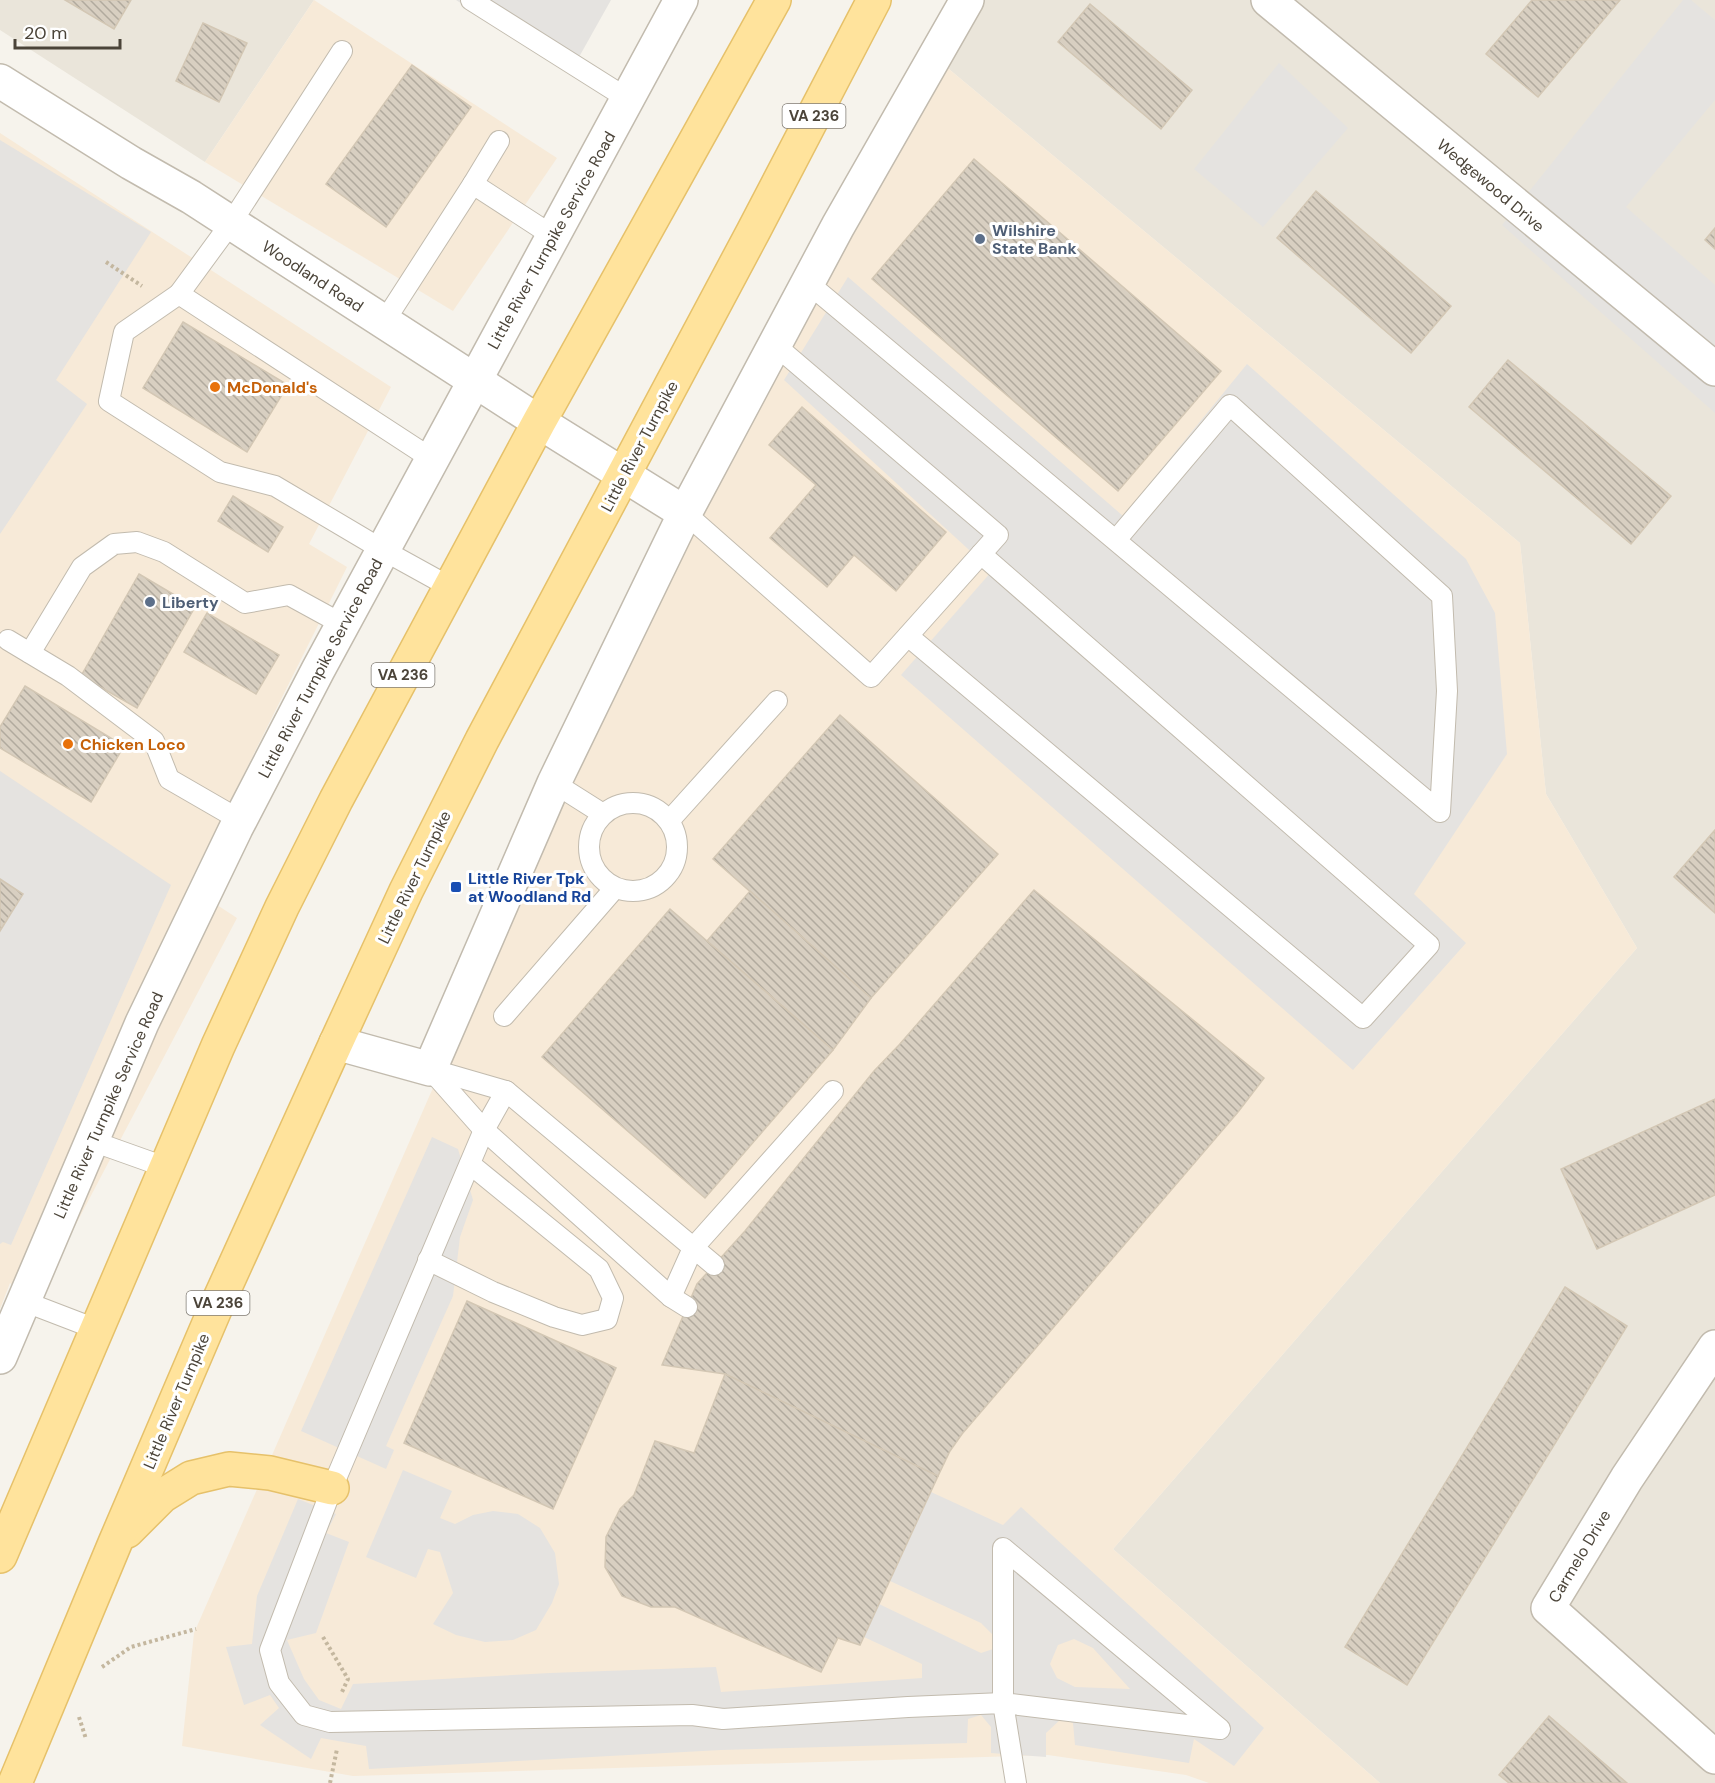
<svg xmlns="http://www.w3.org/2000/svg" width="1715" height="1783" font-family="'DM Sans',sans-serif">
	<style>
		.residential { fill: #eae5da }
		.commercial { fill: #f7ead8 }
		.parking { fill: #e5e3e0; fill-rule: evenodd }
		.building { fill: url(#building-back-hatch); stroke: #d3c7b4; stroke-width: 1.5 }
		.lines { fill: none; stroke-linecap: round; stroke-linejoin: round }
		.lane-casing { stroke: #c2bbae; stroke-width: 22 }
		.street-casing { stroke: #c2bbae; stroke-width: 36 }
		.primary-casing { stroke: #e6c16a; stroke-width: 36 }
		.path { stroke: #c4b79f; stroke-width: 4; stroke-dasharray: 3 3; stroke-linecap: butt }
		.lane { stroke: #fff; stroke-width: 20 }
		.street { stroke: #fff; stroke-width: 33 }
		.primary { stroke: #ffe39c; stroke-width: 33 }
		.service-dot { fill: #5c6f8a; stroke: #fff; stroke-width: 2 }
		.food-dot { fill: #e8710a; stroke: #fff; stroke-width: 2 }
		.transit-dot { fill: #1a4fb4; stroke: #fff; stroke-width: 2 }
		.labels { text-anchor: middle; stroke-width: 6; stroke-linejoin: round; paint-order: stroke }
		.shield { fill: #fff; stroke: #817c74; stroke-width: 1.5 }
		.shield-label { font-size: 15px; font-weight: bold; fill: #4b4439 }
		.street-label { font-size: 16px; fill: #4b4439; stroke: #fff }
		.service-label { font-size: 16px; font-weight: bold; fill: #4e5e75; stroke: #fff; text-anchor: start }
		.food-label { font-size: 16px; font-weight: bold; fill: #c56008; stroke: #fff; text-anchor: start }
		.transit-label { font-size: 16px; font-weight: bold; fill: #164399; stroke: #fff; text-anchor: start }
	</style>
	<defs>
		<pattern id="building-back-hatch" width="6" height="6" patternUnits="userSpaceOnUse" patternTransform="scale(1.5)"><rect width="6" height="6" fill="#d8cfc1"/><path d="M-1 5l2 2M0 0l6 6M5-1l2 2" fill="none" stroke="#b1aa9e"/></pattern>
	</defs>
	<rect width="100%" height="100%" fill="#f6f3ec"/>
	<g class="residential">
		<path d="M0,0H314L205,162L0,30Z"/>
		<path d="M970,0H1715V1783H1380L1113,1549L1637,948L1546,794L1520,543L938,60Z"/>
	</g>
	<g class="commercial">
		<path d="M314,0L557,158L453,311L205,162Z"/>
		<path d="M938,60L1520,543L1546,794L1637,948L1113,1549L1380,1783H1209L1186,1775L1048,1755L353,1776L182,1746L194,1633L475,992L460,976Z"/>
		<path d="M0,133L391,387L309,544L347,567L188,886L237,918L34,1304L10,1283L0,1309Z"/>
	</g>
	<g class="parking">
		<path d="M456,0H611L570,73Z"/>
		<path d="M1683,0H1691L1715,20V100L1626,207L1715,285V413L1502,225Z"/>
		<path d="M1279,63L1348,128L1263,227L1194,169Z"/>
		<path d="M0,140L151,232L56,380L87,404L0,534Z"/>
		<path d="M848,277L1123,516L1247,364L1466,559L1495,613L1507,754L1414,894L1466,943L1353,1070L901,675L992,571L784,380Z"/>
		<path d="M0,771L171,885L11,1245L3,1242L0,1244Z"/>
		<path d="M432,1137L458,1149L473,1200L460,1237L453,1296L386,1446L394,1450L386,1469L301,1431Z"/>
		<path d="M403,1470L452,1491L440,1518L455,1524L473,1515L493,1511L518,1514L540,1528L555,1553L559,1584L552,1603L536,1630L513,1640L485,1642L456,1635L433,1624L453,1593L440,1552L428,1549L416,1578L366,1557Z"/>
		<path d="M931,1492L1003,1525L1021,1507L1264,1728L1234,1766L1194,1739L1189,1763L1075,1745L1073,1723L1061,1719L1046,1733V1757L991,1753V1727L981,1715L968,1719L967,1743L721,1750L369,1769L366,1746L321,1738L311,1759L260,1725L279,1708L270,1695L244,1705L226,1647L252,1644L257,1596L298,1499L336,1514L326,1533L349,1542L316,1633L287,1640L304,1679L319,1700L341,1709L353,1684L550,1673L716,1667L721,1692L922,1678V1664L864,1637L879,1604L981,1653L993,1649L992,1634L981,1623L890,1581ZM1074,1639L1093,1648L1130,1689L1075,1687L1057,1678L1050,1664L1058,1645Z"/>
	</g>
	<g class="building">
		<path d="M65,0H131L114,29Z"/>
		<path d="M1532,0H1620L1538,97L1486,54Z"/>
		<path d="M1090,4L1192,90L1161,129L1058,42Z"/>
		<path d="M203,23L247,43L219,102L176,81Z"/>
		<path d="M412,65L471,107L386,227L326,184Z"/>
		<path d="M974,159L1221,371L1118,491L872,279Z"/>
		<path d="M1316,191L1451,306L1411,353L1277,238Z"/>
		<path d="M1715,228V249L1705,240Z"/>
		<path d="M183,322L288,385L247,452L143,388Z"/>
		<path d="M1508,360L1671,496L1631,544L1469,407Z"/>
		<path d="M802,407L946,532L896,591L854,555L827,587L770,538L816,485L769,445Z"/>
		<path d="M233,496L283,527L268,552L218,521Z"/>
		<path d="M139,574L195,607L137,708L81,676Z"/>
		<path d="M207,613L279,655L256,694L184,652Z"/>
		<path d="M25,686L124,746L91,802L0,748V727Z"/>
		<path d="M840,715L998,854L871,998L713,859Z"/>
		<path d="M1715,830V913L1674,877Z"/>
		<path d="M0,879L23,894L0,931Z"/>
		<path d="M1034,890L1264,1078L1238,1112L962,1434L950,1451L938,1476L725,1374L662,1365L697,1284L745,1231L874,1071L899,1045Z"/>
		<path d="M750,891L871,998L833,1050L707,941Z"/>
		<path d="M670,909L833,1050L705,1198L542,1057Z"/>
		<path d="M1715,1099V1195L1597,1249L1561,1169Z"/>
		<path d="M1565,1287L1627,1326L1407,1685L1345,1647Z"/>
		<path d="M467,1301L616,1368L553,1509L404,1443Z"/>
		<path d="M725,1374L938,1476L860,1645L838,1638L821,1672L675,1607H651L622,1596L605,1567L606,1537L620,1509L634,1495L655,1441L694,1453Z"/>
		<path d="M1549,1716L1627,1783H1509L1499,1775Z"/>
	</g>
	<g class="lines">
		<defs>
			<g id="lane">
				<path d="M471,0L628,99"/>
				<path d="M473,184L499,141"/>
				<path d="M808,283L1440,812L1447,691L1442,596L1230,405L1116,540"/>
				<path d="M179,294L231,223L342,51"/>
				<path d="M384,322L473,184L553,236"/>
				<path d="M432,459L179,294L124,332L109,401L220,472L275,486L383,550L450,587"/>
				<path d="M685,513L871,677L998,535L775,345"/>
				<path d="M908,636L1363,1018L1429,945L981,554"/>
				<path d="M8,640L68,676L154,741L169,779L240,820"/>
				<path d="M30,653L82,567L114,544L137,542L164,552L245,603L289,595L342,624"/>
				<path d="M554,783L603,814"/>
				<circle cx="633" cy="847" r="44"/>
				<path d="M669,821L777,701"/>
				<path d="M504,1016L615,888"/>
				<path d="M430,1069L484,1130L671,1297L687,1307"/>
				<path d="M430,1069L506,1091L714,1265"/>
				<path d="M506,1091L484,1130L332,1488L270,1650L279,1683L304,1715L330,1722L692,1715L723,1719L908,1707L1003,1703L1016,1783"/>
				<path d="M92,1141L165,1167"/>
				<path d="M428,1260L493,1292L554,1317L582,1325L607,1319L613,1298L599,1269L470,1164"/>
				<path d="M671,1297L693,1248L833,1091"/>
				<path d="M23,1301L96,1329"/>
				<path d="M1003,1548L1220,1729L1003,1703Z"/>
			</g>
			<g id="street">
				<path d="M1268,0L1715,369"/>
				<path d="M0,81L131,163L191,197L539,422L685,513"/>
				<path d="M336,1043L430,1069L554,783L685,513L838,226L967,0"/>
				<path d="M1715,1347L1627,1478L1548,1608L1715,1757"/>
				<path d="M0,1357L142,1023L236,828L318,670L681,0"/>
			</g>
			<g id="primary">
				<path d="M127,1531L162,1496L191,1478L229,1469L270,1473L332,1488"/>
				<path d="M0,1556L218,1046L282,907L336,800L539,422L774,0"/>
				<path d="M15,1783L115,1543L216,1307L336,1043L406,891L482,740L753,232L874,0"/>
			</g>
		</defs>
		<use href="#lane" class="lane-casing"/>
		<use href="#street" class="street-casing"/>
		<use href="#primary" class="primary-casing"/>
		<g class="path">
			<path d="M106,262L142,286"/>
			<path d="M323,1637L348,1679L341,1694"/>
			<path d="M102,1667L131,1647L196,1629"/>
			<path d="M79,1717L86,1739"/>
			<path d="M330,1783L337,1749"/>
		</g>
		<use href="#lane" class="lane"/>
		<use href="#street" class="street"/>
		<use href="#primary" class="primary"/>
	</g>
	<g class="service-dot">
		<circle cx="980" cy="239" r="6"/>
		<circle cx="150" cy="602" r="6"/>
	</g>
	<g class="food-dot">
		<circle cx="215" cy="387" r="6"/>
		<circle cx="68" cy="744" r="6"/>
	</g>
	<rect class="transit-dot" x="450" y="881" width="12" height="12" rx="3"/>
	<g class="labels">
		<g class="shield">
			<rect x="782.5" y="104" width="63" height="24" rx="4.5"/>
			<rect x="371.5" y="663" width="63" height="24" rx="4.5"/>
			<rect x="186.5" y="1291" width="63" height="24" rx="4.5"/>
		</g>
		<g class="shield-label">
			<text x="814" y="121">VA 236</text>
			<text x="403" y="680">VA 236</text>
			<text x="218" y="1308">VA 236</text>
		</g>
		<g class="street-label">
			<text transform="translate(1491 185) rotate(40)" y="6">Wedgewood Drive</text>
			<text transform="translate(551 240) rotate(-61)" y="6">Little River Turnpike Service Road</text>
			<text transform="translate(313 276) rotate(33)" y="6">Woodland Road</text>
			<text transform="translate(639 446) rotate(-62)" y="6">Little River Turnpike</text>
			<text transform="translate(320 668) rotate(-62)" y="6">Little River Turnpike Service Road</text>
			<text transform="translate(414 877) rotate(-64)" y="6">Little River Turnpike</text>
			<text transform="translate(108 1105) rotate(-66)" y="6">Little River Turnpike Service Road</text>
			<text transform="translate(176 1401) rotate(-67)" y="6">Little River Turnpike</text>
			<text transform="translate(1579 1556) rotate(-59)" y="6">Carmelo Drive</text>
		</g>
		<g class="service-label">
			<text x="992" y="236">Wilshire<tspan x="992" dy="18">State Bank</tspan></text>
			<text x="162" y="608">Liberty</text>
		</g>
		<g class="food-label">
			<text x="227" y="393">McDonald's</text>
			<text x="80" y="750">Chicken Loco</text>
		</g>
		<g class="transit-label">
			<text x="468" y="884">Little River Tpk<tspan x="468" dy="18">at Woodland Rd</tspan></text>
		</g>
	</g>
	<path d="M15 39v9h105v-9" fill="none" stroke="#4b4439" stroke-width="3"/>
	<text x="24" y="39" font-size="18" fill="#4b4439" stroke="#ffffff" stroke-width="4.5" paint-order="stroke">20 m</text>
</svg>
